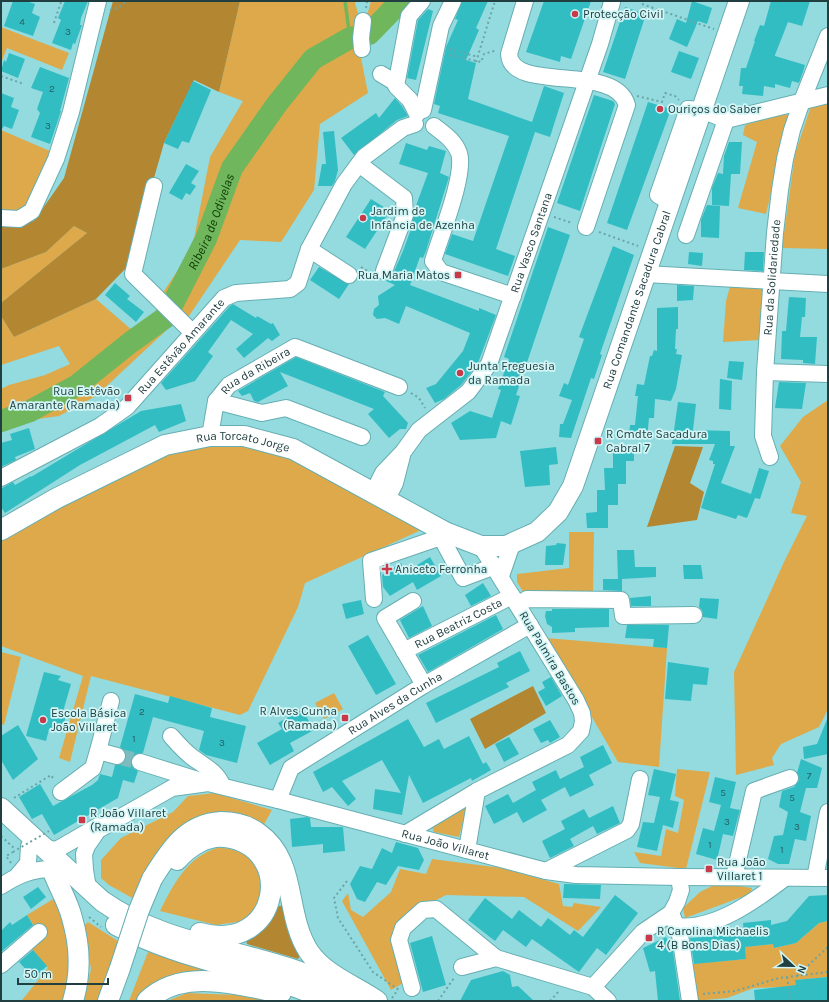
<svg xmlns="http://www.w3.org/2000/svg" width="829" height="1002" font-family="Karla,sans-serif">
	<style>
		.green { fill: #dea94a }
		.forest { fill: #b38632 }
		.lines { fill: none; stroke-linecap: round; stroke-linejoin: round }
		.stream { stroke: #70b65d; stroke-width: 3.5 }
		.river { stroke: #70b65d; stroke-width: 22 }
		.building { fill: #32bdc3 }
		.minor-tunnel { stroke: #7cbcbf; stroke-width: 16; stroke-dasharray: 16 8; stroke-linecap: butt }
		.minor-casing { stroke: #66aeb2; stroke-width: 18 }
		.major-casing { stroke: #66aeb2; stroke-width: 22 }
		.path { stroke: #6ba4a7; stroke-width: 2; stroke-dasharray: 2 3; stroke-linecap: butt }
		.minor { stroke: #fff; stroke-width: 16 }
		.major { stroke: #fff; stroke-width: 20 }
		.major-bridge-casing { stroke: #66aeb2; stroke-width: 22; stroke-linecap: butt }
		.path-bridge { stroke: #6ba4a7; stroke-width: 2; stroke-dasharray: 2 3; stroke-linecap: butt }
		.major-bridge { stroke: #fff; stroke-width: 20 }
		.poi-dot { fill: #c93949; stroke: #d2f5f6; stroke-width: 1.5 }
		.labels { text-anchor: middle; stroke-width: 3.5; stroke-linejoin: round; paint-order: stroke }
		.number-label { font-size: 10px; fill: #255e62 }
		.poi-label { font-size: 12px; fill: #213f41; stroke: #d2f5f6; text-anchor: start }
		.street-label { font-size: 12px; fill: #213f41; stroke: #d2f5f6 }
		.water-label { font-size: 13px; font-style: italic; fill: #0c3c00; stroke: #d2f5f6 }
	</style>
	<rect width="100%" height="100%" fill="#93dbdf"/>
	<g class="green">
		<path d="M240,1H356L355,3L363,30L371,1H415L383,34L359,48L368,93L320,124L314,190L281,242L240,240L187,319L162,294L192,249L210,157L243,101L219,92Z"/>
		<path d="M1,27L69,53L62,70L7,48L1,63Z"/>
		<path d="M828,100V249L782,248L795,154L811,106Z"/>
		<path d="M785,113L789,117L766,214L738,208L757,142L743,135L745,125Z"/>
		<path d="M1,130L50,151L32,202L18,212L1,213Z"/>
		<path d="M74,226L87,233L1,303V269L46,252Z"/>
		<path d="M731,283L765,287L760,340L723,342L726,301Z"/>
		<path d="M96,299L133,331L158,309L173,324L96,396L59,416L24,421L1,429V389L9,385L45,375L70,364L59,346L1,365V316L14,337Z"/>
		<path d="M828,400V709L819,727L781,744L772,758L774,765L736,775L734,672L784,562L807,516L791,513L801,482L780,446L803,417Z"/>
		<path d="M227,441L290,458L418,527L419,531L305,583L298,607L248,711L240,715L91,676L70,762L59,758L83,676L1,646V539L162,453Z"/>
		<path d="M569,532H594L593,592L525,595L517,582V574L569,568Z"/>
		<path d="M546,638L667,648L659,767L618,762Z"/>
		<path d="M1,652L21,657L4,725L1,724Z"/>
		<path d="M334,693L343,709L324,719L315,703Z"/>
		<path d="M677,769L710,772L686,869L640,863L634,852L661,856L666,829L678,833L684,800L675,796Z"/>
		<path d="M215,793L272,810L263,826L219,814L134,899L109,885L101,878V860L121,838L173,812L188,796Z"/>
		<path d="M461,806L466,809L459,837L434,832L432,827Z"/>
		<path d="M217,848C238,847 255,857 263,878C266,884 261,898 260,906L244,921L216,925L160,911C173,885 187,857 217,848Z"/>
		<path d="M432,859L502,868L559,884L563,906L572,907L574,903L601,907L578,931L524,897L446,895L403,917L396,924L393,935L405,982L391,990L342,901L348,893L351,910L363,917L391,892L400,869L426,874Z"/>
		<path d="M718,883L752,888L750,894L685,918L683,908L700,892Z"/>
		<path d="M55,898L64,924L71,968L65,1001H24L22,1000L48,968L31,948L34,926L27,915Z"/>
		<path d="M828,921V977L796,980L798,1001L780,987L754,988L727,998L694,1001L690,964L746,959L745,947L773,944L774,948L796,943L819,923Z"/>
		<path d="M88,922L118,941L101,1001H84L91,969L84,926Z"/>
		<path d="M148,952L205,970L203,975L142,1001H129Z"/>
		<path d="M187,993L236,995L274,1001H167Z"/>
	</g>
	<g class="forest">
		<path d="M113,1H240L219,92L194,80L164,143L129,265L96,299L14,337L1,316V303L87,233L74,226L46,252L1,269V224L34,221L64,178Z"/>
		<path d="M675,446L703,447L690,483L704,492L697,520L647,527Z"/>
		<path d="M533,686L546,713L485,749L470,719Z"/>
		<path d="M287,905L303,949L298,959L247,944L246,940L269,920L279,906Z"/>
	</g>
	<g class="lines">
		<path class="stream" d="M345,1L350,38"/>
		<path class="river" id="s1" d="M1,421L30,411L76,386L131,342L166,317L206,239L232,168L277,104L313,59L350,38L369,34L401,1"/>
	</g>
	<g class="building">
		<path d="M13,1H26L35,4L32,13L40,17L33,36L4,26Z"/>
		<path d="M65,1H88L81,18L80,25H82L75,44L73,43L71,50L52,43L61,20L58,18Z"/>
		<path d="M462,1H488L476,28L479,30L466,60L476,63L468,99L532,122L544,86L564,93L550,137L535,132L496,249L515,256L508,276L445,254L452,234L473,241L509,136L438,113L440,106L434,104L446,47L458,20L455,19Z"/>
		<path d="M544,1H591L571,59L561,56L560,62L526,52Z"/>
		<path d="M692,1L712,8L707,24L698,21L687,47L669,39L677,19L686,23Z"/>
		<path d="M771,1H810L802,26L788,22L775,55V56L805,65L803,72L799,83L792,81L790,88L775,84V88L764,86L763,96L742,94L743,86H739L741,68H746L755,41H754L760,25L764,26Z"/>
		<path d="M625,7L646,14L625,79L603,72Z"/>
		<path d="M428,9L433,11L416,80L407,78L418,20Z"/>
		<path d="M679,51L699,58L691,79L671,72Z"/>
		<path d="M9,53L25,59L18,78L1,71L4,60L6,62Z"/>
		<path d="M40,67L69,78L60,111H61L50,144L31,137L40,113L37,109L43,92L31,88Z"/>
		<path d="M193,81L211,90L189,143L182,141L178,149L164,143Z"/>
		<path d="M1,93L14,98L11,107L19,110L12,129L4,126L1,130Z"/>
		<path d="M594,95L613,101L615,104L580,211L557,203Z"/>
		<path d="M395,98L402,106L408,116L397,120L354,155L341,138L376,113L379,118Z"/>
		<path d="M648,102L671,109L627,230L607,223Z"/>
		<path d="M334,131L338,170L335,181L332,186H318L322,164H326L323,132Z"/>
		<path d="M729,142H742L740,174H731L729,206L712,205V188L718,173L723,174L724,156Z"/>
		<path d="M406,143L427,150L429,146L446,151L440,173L449,177L426,251L423,258L420,257L410,285L479,311V308L496,315L478,363L461,385L444,399L435,403L426,388L436,384L463,351L470,333L406,306L399,324L385,318L377,319L373,315L374,309L379,305L378,296L395,285L386,281L393,274L403,251L411,229L414,211L428,173L399,164Z"/>
		<path d="M186,164L199,171L191,183L196,186L190,195L186,193L182,200L169,193Z"/>
		<path d="M371,199L390,211L365,249L346,237Z"/>
		<path d="M707,205L720,206L719,238L701,237V220Z"/>
		<path d="M548,227L570,235L516,395L520,396L511,425L501,421L496,438L460,440L451,423L470,411L492,418L501,390L498,389L509,359L504,357Z"/>
		<path d="M613,246L634,255L600,354L602,355L594,379L591,378L571,438L559,437L560,424H563L572,400L559,396L564,383L568,385L584,339L579,337Z"/>
		<path d="M689,252L703,253L702,266L688,264Z"/>
		<path d="M745,252H764L763,271L744,270Z"/>
		<path d="M319,267L349,284L339,299L310,280Z"/>
		<path d="M115,283L130,296L127,299L144,312L136,322L105,295Z"/>
		<path d="M677,285L694,286L693,300L677,301Z"/>
		<path d="M789,297L806,298L805,317H802L800,337H817L815,364L803,363V360L781,359L782,331H786Z"/>
		<path d="M233,304L256,318L257,316L271,324L273,323L280,335L272,341L268,338L244,358L236,349L253,334L231,320L208,352L213,356L195,381L166,390L161,383L230,306Z"/>
		<path d="M678,307V329H676L675,349H677L676,354L682,355L676,389L671,401L655,399L654,418H649L647,439L629,437L630,425H635L638,396H635L637,384L644,385L650,356H652L654,350L657,351V308Z"/>
		<path d="M296,357L385,392L383,396L408,423L406,429H400L389,438L368,414L374,409L280,372L288,386L258,402L254,401L250,393L242,396L238,391Z"/>
		<path d="M729,361L744,362L742,380L727,378Z"/>
		<path d="M720,379L732,381L731,410L719,409Z"/>
		<path d="M779,382L806,383L802,409L775,408Z"/>
		<path d="M678,402L696,404L693,430L730,431V446H735L721,483L751,494L759,468L769,471L760,499L755,498L747,518L738,515L736,519L701,508L715,464H713V461L709,460L715,444H672Z"/>
		<path d="M181,404L186,421L159,432L155,425L80,465L5,513L1,507V489L4,487L13,482L15,485L31,476V477L141,411Z"/>
		<path d="M29,428L35,449L15,457L16,460L1,467V443L12,440L10,434Z"/>
		<path d="M634,445V461H626V484H618V505H608V528H587L586,513L597,512V490H605L604,468H613V446Z"/>
		<path d="M556,447L558,464L549,465L550,485L525,487L520,451Z"/>
		<path d="M557,543L566,544L563,565H545L546,546L556,545Z"/>
		<path d="M617,550H634L635,567H656V577L622,579V591L603,590V579H618Z"/>
		<path d="M430,557L441,576L417,590L413,582L390,596L383,587L382,575L401,563L406,572Z"/>
		<path d="M683,565H701L703,579H684Z"/>
		<path d="M483,583L491,596L471,606L465,595Z"/>
		<path d="M651,596V606H631L630,598Z"/>
		<path d="M700,598L719,599L717,619L703,617L702,610L699,607Z"/>
		<path d="M361,600L364,614L346,619L342,604Z"/>
		<path d="M423,606L432,626L409,638L400,620Z"/>
		<path d="M552,609H609V627L575,628V632L552,633V627L547,624L545,616L546,611H552Z"/>
		<path d="M496,615L503,629L428,672L418,655Z"/>
		<path d="M627,625H669L667,648L653,647L654,639L625,638Z"/>
		<path d="M368,635L396,684L376,695L348,646Z"/>
		<path d="M520,651L530,671L506,683L509,687L436,723L426,703L499,667L497,663Z"/>
		<path d="M668,662L709,668L707,685L693,684L691,701L665,699Z"/>
		<path d="M44,672L61,676L58,680L71,684L62,715L66,716L61,733L49,729L46,741L26,736Z"/>
		<path d="M551,677L562,696L546,706L538,692L545,688L542,682Z"/>
		<path d="M135,694L168,703L170,696L212,708L210,717L246,726L237,763L206,755L199,750L204,731L153,717L143,753L134,755L131,760L133,768L138,771L134,783L123,780L118,798L54,835L42,814L32,819L19,797L40,784L53,806L92,785L98,780L100,774L112,777L115,765H120L126,759V753L120,747Z"/>
		<path d="M302,709L314,730L290,743L294,751L270,765L257,743L282,729L278,723Z"/>
		<path d="M828,717V754L804,759L803,747L817,744Z"/>
		<path d="M408,719L424,747L439,739L444,749L469,736L483,764L486,762L491,770L472,781L471,778L423,803L409,775L402,815L373,809L375,789L401,793L382,760L342,781L356,799L348,806L332,787L323,792L313,772Z"/>
		<path d="M550,720L560,737L550,743L548,740L541,743L533,729Z"/>
		<path d="M18,725L38,759L13,780L1,760V736Z"/>
		<path d="M509,737L519,754L504,762L495,744Z"/>
		<path d="M603,745L612,763L589,775L594,785L570,797L565,787L541,800L547,810L523,823L517,812L494,824L485,806L508,794L513,803L536,790L532,782L556,770L560,779L584,767L580,757Z"/>
		<path d="M801,759L822,768L817,788H806L800,812L811,816L806,841L795,839L789,864H778L768,859L774,836L783,835L788,812L779,807L782,791L794,787L799,780L797,773Z"/>
		<path d="M654,769L676,774L670,800L679,802L673,828L663,825L657,851L637,847L643,822L654,823L660,797L648,795Z"/>
		<path d="M715,777L736,782L730,808L740,810L733,836L723,834L717,860L696,854L703,828L714,831L721,805L709,802Z"/>
		<path d="M613,806L620,823L597,834L593,826L570,839L574,846L550,858L542,841L565,829L561,821L584,809L589,818Z"/>
		<path d="M307,817L310,818L311,827H343L345,851L323,853V844L292,847L290,819Z"/>
		<path d="M396,842L418,848L424,860L419,870L398,866L386,885L377,882L365,902L357,899L350,884L360,866L372,869L382,848L392,853Z"/>
		<path d="M564,884L601,885L600,899L563,898Z"/>
		<path d="M38,887L46,897L31,909L23,897Z"/>
		<path d="M615,895L638,913L606,955L597,948L579,972L532,939L526,947L503,930L495,941L468,920L485,898L512,919L519,910L541,927L548,918L570,935L574,930L583,937Z"/>
		<path d="M828,895V921L819,923L796,943L774,948L773,944L745,947L746,959L694,964L690,938L744,934L743,923L771,920V925L787,921L809,896Z"/>
		<path d="M27,915L33,925L1,952V931L10,922L12,925Z"/>
		<path d="M432,936L446,985L423,992L410,943Z"/>
		<path d="M666,937L673,951L680,1001H658L655,971L650,972L643,948Z"/>
		<path d="M33,950L47,966L34,978L19,962Z"/>
		<path d="M503,971L510,975L512,987L518,986L534,1001H460L471,980Z"/>
		<path d="M828,977V1001H755L754,990L796,985L795,980Z"/>
	</g>
	<g class="lines">
		<path class="minor-tunnel" d="M117,756L140,762"/>
		<defs>
			<g id="minor">
				<path d="M525,1L509,54C511,94 615,62 627,105L586,227"/>
				<path d="M362,49L361,38L363,21"/>
				<path d="M381,74L396,83"/>
				<path d="M423,110L441,26L453,1"/>
				<path d="M417,114L410,100L396,86L409,16L422,1"/>
				<path d="M434,126C444,134 454,140 459,153C466,174 440,237 433,261L441,272L513,296"/>
				<path d="M359,164L404,198L405,215L384,271"/>
				<path d="M154,186L133,274L192,332"/>
				<path d="M670,202L658,195L688,109L702,110L726,120L828,95"/>
				<path d="M1,218L19,219L32,211L56,159L71,112L98,1"/>
				<path d="M686,235L726,120"/>
				<path d="M309,249L349,275"/>
				<path d="M645,274L828,284"/>
				<path d="M765,372L828,374"/>
				<path d="M216,401L262,413L286,408L362,437"/>
				<path id="s2" d="M210,436L216,401L229,385L295,347L399,387"/>
				<path id="s3" d="M770,457L763,436L765,372L775,233L780,190L785,159L792,130L802,101L828,36"/>
				<path id="s4" d="M1,478L100,426L127,407L224,298L236,293L290,289L298,283L309,249L344,184L364,157L403,128L415,124"/>
				<path id="s5" d="M373,493L383,473L403,452L419,430L468,392L489,364L600,44L612,2"/>
				<path d="M386,501L395,483L402,456"/>
				<path d="M441,537L463,578L487,569L494,565"/>
				<path d="M501,576L512,544"/>
				<path d="M374,599L371,561L441,537L445,532"/>
				<path d="M413,601L385,618L424,685"/>
				<path d="M518,605L527,599L621,600L623,616L694,615"/>
				<path id="s6" d="M404,651L512,596"/>
				<path d="M171,736C178,744 184,751 192,757C204,766 216,771 222,785"/>
				<path d="M98,751L111,701"/>
				<path d="M140,762L204,782"/>
				<path d="M61,792L93,768L98,751L117,756"/>
				<path id="s7" d="M278,800L291,768L424,685L530,625"/>
				<path d="M405,834L477,791L568,745L581,731L583,721L582,713L576,700L481,546"/>
				<path d="M40,844L52,850L58,849L98,826"/>
				<path d="M467,850L477,791"/>
				<path d="M546,871L627,830L631,824L640,779"/>
				<path d="M18,875L28,863L29,846"/>
				<path d="M734,877L754,791L790,778"/>
				<path d="M815,878L828,812"/>
				<path d="M1,886C18,875 32,869 52,869"/>
				<path id="s8" d="M88,888L85,870L84,854L87,846L98,830L172,788L208,783L278,800L546,871L576,875L679,877L828,878"/>
				<path d="M673,918L680,935L690,1001"/>
				<path d="M676,926C714,931 756,900 785,878"/>
				<path d="M1,965L39,932"/>
				<path d="M462,967L496,958L593,987L608,1001"/>
				<path d="M593,987L643,932L671,913L677,902L681,890L679,877"/>
				<path d="M412,988L399,940L403,928L423,910L436,909L496,958"/>
			</g>
			<g id="major">
				<path id="s9" d="M1,530L57,498L165,445L210,436H244L293,449L445,532L481,546H506L537,532L558,512L573,486L739,1"/>
				<path d="M1,808L102,901C158,941 233,949 297,971C319,979 340,990 360,1001"/>
				<path d="M177,860C189,846 207,835 225,837C297,846 281,955 200,933"/>
				<path d="M52,869C58,886 68,901 72,918C80,945 81,974 73,1001"/>
				<path d="M152,879C169,852 185,824 221,822C234,822 247,825 258,833C298,861 284,914 309,952C326,976 354,985 377,1001"/>
				<path d="M116,925C183,961 261,969 330,1001"/>
				<path d="M108,1001L120,968"/>
				<path d="M147,1001C182,967 239,985 281,993"/>
			</g>
		</defs>
		<use href="#minor" class="minor-casing"/>
		<use href="#major" class="major-casing"/>
		<g class="path">
			<path d="M642,4L714,29"/>
			<path d="M366,8L367,1"/>
			<path d="M110,10L118,8L126,1"/>
			<path d="M54,23L61,2L58,1"/>
			<path d="M449,49L478,57"/>
			<path d="M449,55L481,62L484,54L497,50"/>
			<path d="M476,62L494,4L497,1"/>
			<path d="M1,76L24,84"/>
			<path d="M637,96L662,102L665,93L675,96L679,100"/>
			<path d="M554,217L572,223"/>
			<path d="M599,232L638,246"/>
			<path d="M361,267L371,273"/>
			<path d="M411,393L419,398L425,408"/>
			<path d="M14,798L51,775L54,780"/>
			<path d="M1,836L15,849"/>
			<path d="M11,863L6,856L13,852"/>
			<path d="M347,881L334,898L338,918L373,972L399,990"/>
			<path d="M89,917L101,927"/>
			<path d="M797,976L828,947"/>
			<path d="M787,977L791,1001"/>
			<path d="M703,994L735,991L779,978L828,972"/>
			<path d="M392,998L397,991"/>
			<path d="M438,1001L454,978"/>
			<path d="M550,1001L559,991"/>
		</g>
		<use href="#minor" class="minor"/>
		<use href="#major" class="major"/>
		<defs>
			<path id="major-bridge" d="M120,968L139,910L152,879"/>
		</defs>
		<use href="#major-bridge" class="major-bridge-casing"/>
		<path class="path-bridge" d="M13,852L49,831"/>
		<use href="#major-bridge" class="major-bridge"/>
	</g>
	<g class="poi-dot">
		<circle cx="575" cy="14" r="4"/>
		<circle cx="660" cy="109" r="4"/>
		<circle cx="363" cy="218" r="4"/>
		<rect x="454" y="271" width="8" height="8" rx="2"/>
		<circle cx="460" cy="373" r="4"/>
		<rect x="124" y="394" width="8" height="8" rx="2"/>
		<rect x="594" y="437" width="8" height="8" rx="2"/>
		<path d="M385 563h4v4h4v4h-4v4h-4v-4h-4v-4h4z"/>
		<rect x="341" y="714" width="8" height="8" rx="2"/>
		<circle cx="43" cy="720" r="4"/>
		<rect x="78" y="816" width="8" height="8" rx="2"/>
		<rect x="705" y="865" width="8" height="8" rx="2"/>
		<rect x="645" y="934" width="8" height="8" rx="2"/>
	</g>
	<g class="labels">
		<g class="number-label">
			<text x="22" y="25">4</text>
			<text x="68" y="35">3</text>
			<text x="52" y="92">2</text>
			<text x="48" y="129">3</text>
			<text x="142" y="715">2</text>
			<text x="134" y="742">1</text>
			<text x="222" y="746">3</text>
			<text x="809" y="779">7</text>
			<text x="723" y="796">5</text>
			<text x="792" y="801">5</text>
			<text x="727" y="825">3</text>
			<text x="797" y="830">3</text>
			<text x="710" y="848">1</text>
			<text x="782" y="853">1</text>
		</g>
		<g class="poi-label">
			<text x="583" y="18">Protecção Civil</text>
			<text x="668" y="113">Ouriços do Saber</text>
			<text x="371" y="215">Jardim de<tspan x="371" dy="14">Infância de Azenha</tspan></text>
			<text x="450" y="279" text-anchor="end">Rua Maria Matos</text>
			<text x="468" y="370">Junta Freguesia<tspan x="468" dy="14">da Ramada</tspan></text>
			<text x="120" y="395" text-anchor="end">Rua Estêvão<tspan x="120" dy="14">Amarante (Ramada)</tspan></text>
			<text x="606" y="438">R Cmdte Sacadura<tspan x="606" dy="14">Cabral 7</tspan></text>
			<text x="395" y="573">Aniceto Ferronha</text>
			<text x="337" y="715" text-anchor="end">R Alves Cunha<tspan x="337" dy="14">(Ramada)</tspan></text>
			<text x="51" y="717">Escola Básica<tspan x="51" dy="14">João Villaret</tspan></text>
			<text x="90" y="817">R João Villaret<tspan x="90" dy="14">(Ramada)</tspan></text>
			<text x="717" y="866">Rua João<tspan x="717" dy="14">Villaret 1</tspan></text>
			<text x="657" y="935">R Carolina Michaelis<tspan x="657" dy="14">4 (B Bons Dias)</tspan></text>
		</g>
		<g class="street-label">
			<text dy="4" stroke="none"><textPath href="#s5" startOffset="304">Rua Vasco Santana</textPath></text>
			<text dy="4" stroke="none"><textPath href="#s3" startOffset="181">Rua da Solidariedade</textPath></text>
			<text dy="4" stroke="none"><textPath href="#s9" startOffset="842">Rua Comandante Sacadura Cabral</textPath></text>
			<text dy="4" stroke="none"><textPath href="#s4" startOffset="226">Rua Estêvão Amarante</textPath></text>
			<text dy="4" stroke="none"><textPath href="#s2" startOffset="86">Rua da Ribeira</textPath></text>
			<text dy="4" stroke="none"><textPath href="#s9" startOffset="264">Rua Torcato Jorge</textPath></text>
			<text dy="4" stroke="none"><textPath href="#s6" startOffset="61">Rua Beatriz Costa</textPath></text>
			<text transform="translate(550 658) rotate(59)" y="4">Rua Palmira Bastos</text>
			<text dy="4" stroke="none"><textPath href="#s7" startOffset="157">Rua Alves da Cunha</textPath></text>
			<text dy="4" stroke="none"><textPath href="#s8" startOffset="429">Rua João Villaret</textPath></text>
		</g>
		<g class="water-label">
			<text dy="5" stroke="none"><textPath href="#s1" startOffset="302">Ribeira de Odivelas</textPath></text>
		</g>
	</g>
	<rect width="829" height="1002" fill="none" stroke="#213f41" stroke-width="4"/>
	<g transform="translate(793 966) rotate(112)" stroke="#d2f5f6" stroke-width="3" paint-order="stroke">
	<path d="M0-3L7 15L0 10L-7 15Z" fill="#213f41"/>
	<text y="-6" font-size="11" font-weight="bold" text-anchor="middle" fill="#213f41">N</text>
	</g>
	<path d="M18 978v6h90v-6" fill="none" stroke="#213f41" stroke-width="2"/>
	<text x="24" y="978" font-size="12" fill="#213f41" stroke="#d2f5f6" stroke-width="3" paint-order="stroke">50 m</text>
</svg>
